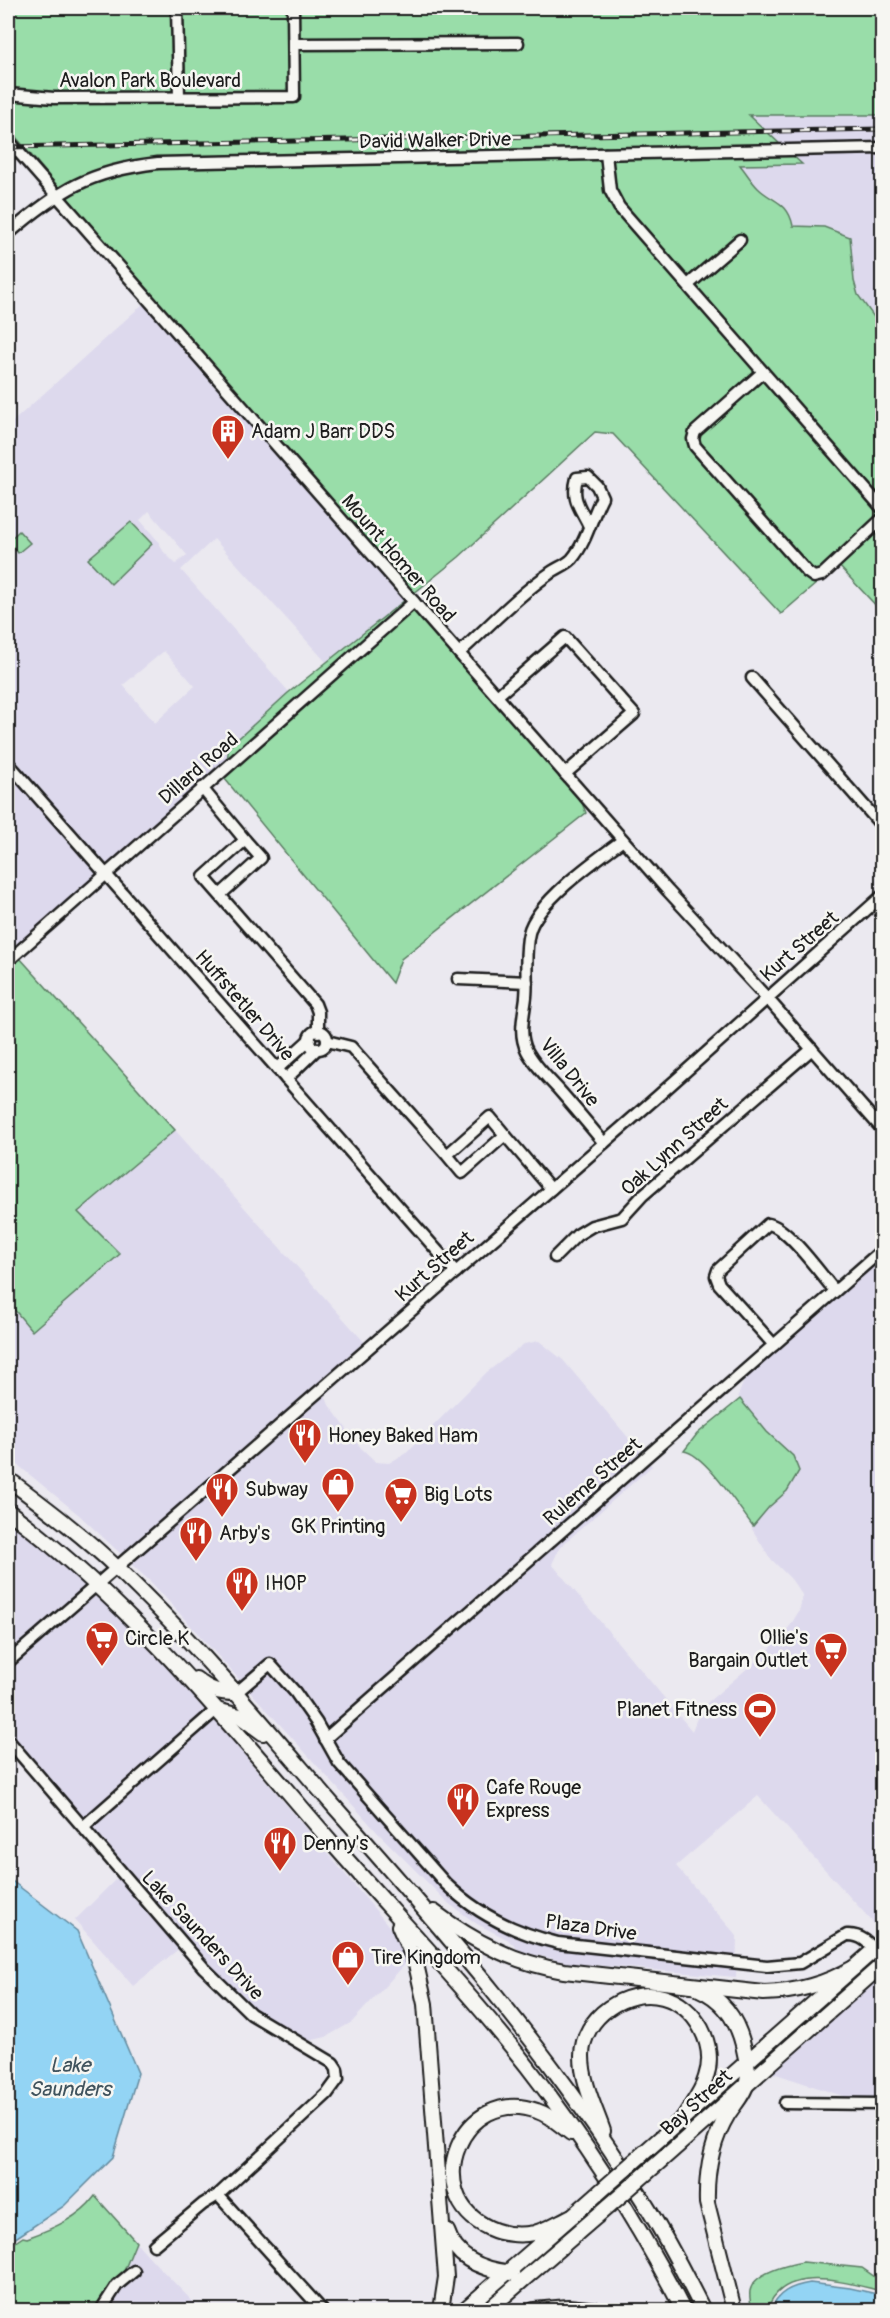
<svg xmlns="http://www.w3.org/2000/svg" width="890" height="2318" font-family="Pangolin,sans-serif">
	<style>
		.built { fill: #ddd9ed; fill-rule: evenodd }
		.green { fill: #99dda9; stroke: #5a7c62; stroke-width: 1.5 }
		.water { fill: #93d4f4; stroke: #638a9e; stroke-width: 1.5 }
		.lines { fill: none; stroke-linecap: round; stroke-linejoin: round }
		.minor-casing { stroke: #1c1c1c; stroke-width: 15 }
		.major-casing { stroke: #1c1c1c; stroke-width: 18 }
		.minor { stroke: #f6f6f2; stroke-width: 10 }
		.major { stroke: #f6f6f2; stroke-width: 14 }
		.rail-casing { stroke: #1c1c1c; stroke-width: 5 }
		.rail { stroke: #f6f6f2; stroke-width: 3; stroke-dasharray: 9; stroke-linecap: butt }
		.major-bridge-casing { stroke: #1c1c1c; stroke-width: 18; stroke-linecap: butt }
		.major-bridge { stroke: #f6f6f2; stroke-width: 14 }
		.labels { text-anchor: middle; stroke-width: 5; stroke-linejoin: round; paint-order: stroke }
		.street-label { font-size: 20px; fill: #1c1c1c; stroke: #f6f6f2 }
		.poi-label { font-size: 20px; fill: #1c1c1c; stroke: #f6f6f2; text-anchor: start }
		.water-label { font-size: 21px; font-style: italic; fill: #40535d; stroke: #f6f6f2 }
	</style>
	<rect width="100%" height="100%" fill="#ebe9f0"/>
	<filter id="ink" filterUnits="userSpaceOnUse"><feTurbulence type="fractalNoise" baseFrequency=".0167" numOctaves="2"/><feDisplacementMap in="SourceGraphic" scale="12" xChannelSelector="R" yChannelSelector="G"/><feConvolveMatrix kernelMatrix="1 2 1 2 8 2 1 2 1" color-interpolation-filters="sRGB"/></filter>
	<g filter="url(#ink)">
		<g class="built">
			<path d="M748,115H882V144L782,146Z"/>
			<path d="M882,153V326L879,324L858,295L854,281L850,237L824,227L792,226L779,201L759,189L739,164H801L792,155Z"/>
			<path d="M143,304L405,600L326,662L214,539L181,570L289,692L229,747L227,760L106,867L8,755V426ZM149,511L187,555L176,564L163,551L159,542L140,520ZM164,651L195,686L155,723L123,685Z"/>
			<path d="M8,770L98,874L8,954Z"/>
			<path d="M175,1130L366,1344L122,1555L78,1514L8,1457V1302L32,1331L119,1254L78,1212Z"/>
			<path d="M882,1251V1926L879,1929L758,1796L676,1866L737,1936L736,1977L570,1963L520,1951L507,1939L477,1924L448,1903L378,1833L152,1583L129,1562L324,1392L329,1405L361,1448L376,1462L389,1463L406,1453L487,1372L524,1344L539,1341L563,1360L652,1466L560,1547L552,1564L692,1731L701,1708L770,1649L790,1626L799,1611L803,1596L791,1579L770,1558L752,1529L755,1522L769,1507L793,1456L767,1432L738,1396L746,1376Z"/>
			<path d="M8,1522L32,1537L90,1584L8,1656Z"/>
			<path d="M96,1590L207,1712L85,1820L8,1732V1668Z"/>
			<path d="M213,1718L388,1925L409,1960L352,2022L326,2037L295,2044L256,2025L186,1943L133,1986L75,1920L124,1871L87,1829Z"/>
			<path d="M882,1973V2102L849,2098L770,2072Z"/>
			<path d="M136,2242L155,2263L201,2310H108Z"/>
		</g>
		<g class="green">
			<path d="M8,8H882V115H749L782,146L158,158C122,162 91,170 59,188L10,130H8Z"/>
			<path d="M792,155L802,164L740,165C746,172 751,181 758,188C772,202 788,201 793,226L824,227L850,237L854,281L858,295L879,324L882,326V612L838,565L781,614L613,434L595,432L459,557L413,594L151,298L65,195C93,179 125,171 158,168Z"/>
			<path d="M131,522L152,544L111,584L88,559Z"/>
			<path d="M19,531L30,543L18,553L8,541Z"/>
			<path d="M405,600L407,602L227,760L229,747L288,693Z"/>
			<path d="M413,609L580,798L586,813L401,959L392,983L225,779L226,773Z"/>
			<path d="M19,957L175,1130L78,1212L120,1254L32,1331L8,1302V967Z"/>
			<path d="M740,1399L767,1432L793,1456L799,1471L787,1491L769,1507L753,1526C739,1508 705,1454 684,1451L697,1434Z"/>
			<path d="M95,2196L136,2242L108,2310H8V2247L23,2237L27,2238C52,2229 79,2218 95,2196Z"/>
			<path d="M803,2262L862,2268L882,2282V2291C846,2283 783,2262 767,2310H752C751,2305 749,2297 750,2291C754,2272 787,2265 803,2262Z"/>
		</g>
		<g class="water">
			<path d="M8,1878L77,1931L138,2073L113,2157L64,2206L8,2243Z"/>
			<path d="M810,2283L850,2288L882,2295V2310H771C777,2292 792,2286 810,2283Z"/>
		</g>
		<g class="lines">
			<defs>
				<g id="minor">
					<path d="M177,8L179,97"/>
					<path d="M294,44L518,43"/>
					<path d="M8,94L54,98L294,97L293,8"/>
					<path d="M8,140L668,891L767,998L882,1129"/>
					<path d="M606,154L610,190L619,207L882,508"/>
					<path d="M8,234C59,190 89,171 158,163L882,148"/>
					<path d="M688,285L740,240"/>
					<path d="M763,372L695,432L693,439L695,446L807,572L814,577L822,575L882,519"/>
					<path d="M459,653C487,628 518,595 549,574C556,568 565,566 572,559C586,543 592,516 602,497L597,486L588,477L577,478C571,500 580,507 589,526"/>
					<path d="M752,678L882,826"/>
					<path d="M497,696L565,637L634,714L565,774"/>
					<path d="M8,763L456,1272"/>
					<path d="M202,788L245,840"/>
					<path d="M220,895L261,858L245,840L204,877L315,1004L318,1012V1032"/>
					<path d="M8,961L414,602"/>
					<path d="M458,979L527,982"/>
					<circle cx="318" cy="1040" r="9"/>
					<path d="M327,1041L351,1047L447,1155L462,1173L505,1135L490,1117L447,1155"/>
					<path d="M277,1069L310,1039"/>
					<path d="M286,1079L317,1049"/>
					<path d="M505,1135L551,1189"/>
					<path d="M604,1143C589,1125 574,1107 559,1090C548,1078 535,1066 527,1051C518,1034 524,1015 526,997C528,976 524,953 529,933C536,902 597,859 623,840"/>
					<path d="M555,1257L577,1235L592,1226L622,1218L643,1195L812,1049"/>
					<path d="M774,1345L719,1284L716,1276L718,1270L768,1224C787,1226 822,1276 835,1291"/>
					<path d="M8,1662L658,1096L882,896"/>
					<path d="M236,1693L270,1664L295,1692L316,1722L339,1763L446,1884C477,1914 516,1933 558,1943L767,1966L800,1963L847,1935C864,1934 872,1947 882,1958"/>
					<path d="M325,1739L882,1250"/>
					<path d="M8,1740L204,1968L251,2014L333,2063L337,2069L338,2079L327,2094L218,2195L203,2204L154,2245"/>
					<path d="M84,1826L216,1710"/>
					<path d="M785,2103L882,2104"/>
					<path d="M218,2195L322,2310"/>
					<path d="M101,2310L117,2285L134,2271"/>
				</g>
				<g id="major">
					<path d="M8,1479C45,1507 84,1536 118,1569C195,1642 263,1724 332,1804C441,1927 550,2051 637,2191C662,2229 683,2270 703,2310"/>
					<path d="M8,1511C133,1604 231,1726 332,1843C397,1917 466,1988 527,2066C587,2143 639,2224 683,2310"/>
					<path d="M196,1679C209,1690 219,1693 236,1693"/>
					<path d="M216,1710L240,1716L263,1733"/>
					<path d="M434,1912C474,1942 515,1963 564,1971L764,1993C798,1992 825,1984 855,1967"/>
					<path d="M399,1926L416,1964L425,2004L446,2277L441,2310"/>
					<path d="M699,1989C727,2001 740,2026 745,2054C747,2062 749,2074 747,2082C745,2093 734,2105 728,2114C711,2142 706,2171 707,2203L734,2310"/>
					<path d="M603,2131C595,2108 582,2082 582,2056C582,2017 626,1987 663,1997C696,2006 717,2045 706,2077C702,2092 691,2105 684,2117"/>
					<path d="M571,2133C560,2125 550,2115 537,2111C463,2084 417,2194 489,2228C502,2234 519,2236 534,2233C547,2230 559,2222 572,2216"/>
					<path d="M647,2150L882,1943"/>
					<path d="M657,2164L882,1965"/>
					<path d="M447,2231C456,2260 484,2270 512,2273"/>
					<path d="M464,2310L586,2204"/>
					<path d="M488,2310L596,2217"/>
					<path d="M534,2310L568,2307L598,2310"/>
				</g>
			</defs>
			<use href="#minor" class="minor-casing"/>
			<use href="#major" class="major-casing"/>
			<use href="#minor" class="minor"/>
			<use href="#major" class="major"/>
			<defs>
				<path id="rail" d="M8,147L882,129"/>
			</defs>
			<use href="#rail" class="rail-casing"/>
			<use href="#rail" class="rail"/>
			<defs>
				<g id="major-bridge">
					<path d="M586,2204L647,2150"/>
					<path d="M596,2217L657,2164"/>
				</g>
			</defs>
			<use href="#major-bridge" class="major-bridge-casing"/>
			<use href="#major-bridge" class="major-bridge"/>
		</g>
	</g>
	<defs>
		<symbol id="building-pin" viewBox="-11 -11 22 30"><path d="M0 17L-7.5 6A9.5 9.5 0 1 1 7.5 6Z" fill="#c8321e" stroke="#f6f6f2"/><path d="M-4-6H4V6H1V3H-1V6H-4ZM-2.5-4.3h1.7v1.8h-1.7ZM.8-4.3h1.7v1.8H.8ZM-2.5-1h1.7V.8h-1.7ZM.8-1h1.7V.8H.8Z" fill="#fff"/></symbol>
		<symbol id="restaurant-pin" viewBox="-11 -11 22 30"><path d="M0 17L-7.5 6A9.5 9.5 0 1 1 7.5 6Z" fill="#c8321e" stroke="#f6f6f2"/><path d="M-5-6h1v4h1v-4h1v4h1v-4h1v5L-1.5 .5V6h-2V.5L-5-1ZM5-6V6H3V1.5H1.5Q1.5-4 5-6Z" fill="#fff"/></symbol>
		<symbol id="shop-pin" viewBox="-11 -11 22 30"><path d="M0 17L-7.5 6A9.5 9.5 0 1 1 7.5 6Z" fill="#c8321e" stroke="#f6f6f2"/><path d="M-5-2.5h2.3a2.7 3.5 0 0 1 5.4 0H5L5.5 6h-11ZM-1.5-2.5h3a1.5 2.3 0 0 0-3 0Z" fill="#fff"/></symbol>
		<symbol id="supermarket-pin" viewBox="-11 -11 22 30"><path d="M0 17L-7.5 6A9.5 9.5 0 1 1 7.5 6Z" fill="#c8321e" stroke="#f6f6f2"/><path d="M-6-5.5h2.5l.6 2H6L4.5 2H-2.5L-4.4-4H-6ZM-1.5 3.2a1.3 1.3 0 1 0 .1 0ZM3 3.2a1.3 1.3 0 1 0 .1 0Z" fill="#fff"/></symbol>
		<symbol id="stadium-pin" viewBox="-11 -11 22 30"><path d="M0 17L-7.5 6A9.5 9.5 0 1 1 7.5 6Z" fill="#c8321e" stroke="#f6f6f2"/><path d="M0-5a6.5 5 0 1 0 0 10a6.5 5 0 1 0 0-10ZM-3.5-1.8h7v3.6h-7Z" fill="#fff"/></symbol>
	</defs>
	<g fill-rule="evenodd">
		<use href="#building-pin" x="209" y="412" width="38" height="52"/>
		<use href="#restaurant-pin" x="286" y="1416" width="38" height="52"/>
		<use href="#shop-pin" x="319" y="1465" width="38" height="52"/>
		<use href="#restaurant-pin" x="203" y="1470" width="38" height="52"/>
		<use href="#supermarket-pin" x="382" y="1475" width="38" height="52"/>
		<use href="#restaurant-pin" x="177" y="1514" width="38" height="52"/>
		<use href="#restaurant-pin" x="223" y="1564" width="38" height="52"/>
		<use href="#supermarket-pin" x="83" y="1619" width="38" height="52"/>
		<use href="#supermarket-pin" x="812" y="1630" width="38" height="52"/>
		<use href="#stadium-pin" x="741" y="1690" width="38" height="52"/>
		<use href="#restaurant-pin" x="444" y="1780" width="38" height="52"/>
		<use href="#restaurant-pin" x="261" y="1824" width="38" height="52"/>
		<use href="#shop-pin" x="329" y="1938" width="38" height="52"/>
	</g>
	<g class="labels">
		<g class="street-label">
			<text x="150" y="87">Avalon Park Boulevard</text>
			<text transform="translate(435 140) rotate(-1)" y="7">David Walker Drive</text>
			<text transform="translate(399 558) rotate(49)" y="7">Mount Homer Road</text>
			<text transform="translate(198 768) rotate(-41)" y="7">Dillard Road</text>
			<text transform="translate(799 946) rotate(-41)" y="7">Kurt Street</text>
			<text transform="translate(245 1005) rotate(49)" y="7">Huffstetler Drive</text>
			<text transform="translate(570 1072) rotate(51)" y="7">Villa Drive</text>
			<text transform="translate(674 1146) rotate(-42)" y="7">Oak Lynn Street</text>
			<text transform="translate(434 1266) rotate(-41)" y="7">Kurt Street</text>
			<text transform="translate(592 1481) rotate(-41)" y="7">Ruleme Street</text>
			<text transform="translate(591 1927) rotate(8)" y="7">Plaza Drive</text>
			<text transform="translate(203 1935) rotate(47)" y="7">Lake Saunders Drive</text>
			<text transform="translate(696 2102) rotate(-42)" y="7">Bay Street</text>
		</g>
		<g class="poi-label">
			<text x="251" y="438">Adam J Barr DDS</text>
			<text x="328" y="1442">Honey Baked Ham</text>
			<text x="245" y="1496">Subway</text>
			<text x="424" y="1501">Big Lots</text>
			<text x="338" y="1533" text-anchor="middle">GK Printing</text>
			<text x="219" y="1540">Arby's</text>
			<text x="265" y="1590">IHOP</text>
			<text x="808" y="1644" text-anchor="end">Ollie's<tspan x="808" dy="23">Bargain Outlet</tspan></text>
			<text x="125" y="1645">Circle K</text>
			<text x="737" y="1716" text-anchor="end">Planet Fitness</text>
			<text x="486" y="1794">Cafe Rouge<tspan x="486" dy="23">Express</tspan></text>
			<text x="303" y="1850">Denny's</text>
			<text x="371" y="1964">Tire Kingdom</text>
		</g>
		<g class="water-label">
			<text x="70" y="2072">Lake<tspan x="70" dy="24">Saunders</tspan></text>
		</g>
	</g>
	<rect width="890" height="2318" fill="none" stroke="#f6f6f2" stroke-width="30"/>
	<rect x="15" y="15" width="860" height="2288" fill="none" stroke="#1c1c1c" stroke-width="2" filter="url(#ink)"/>
</svg>
